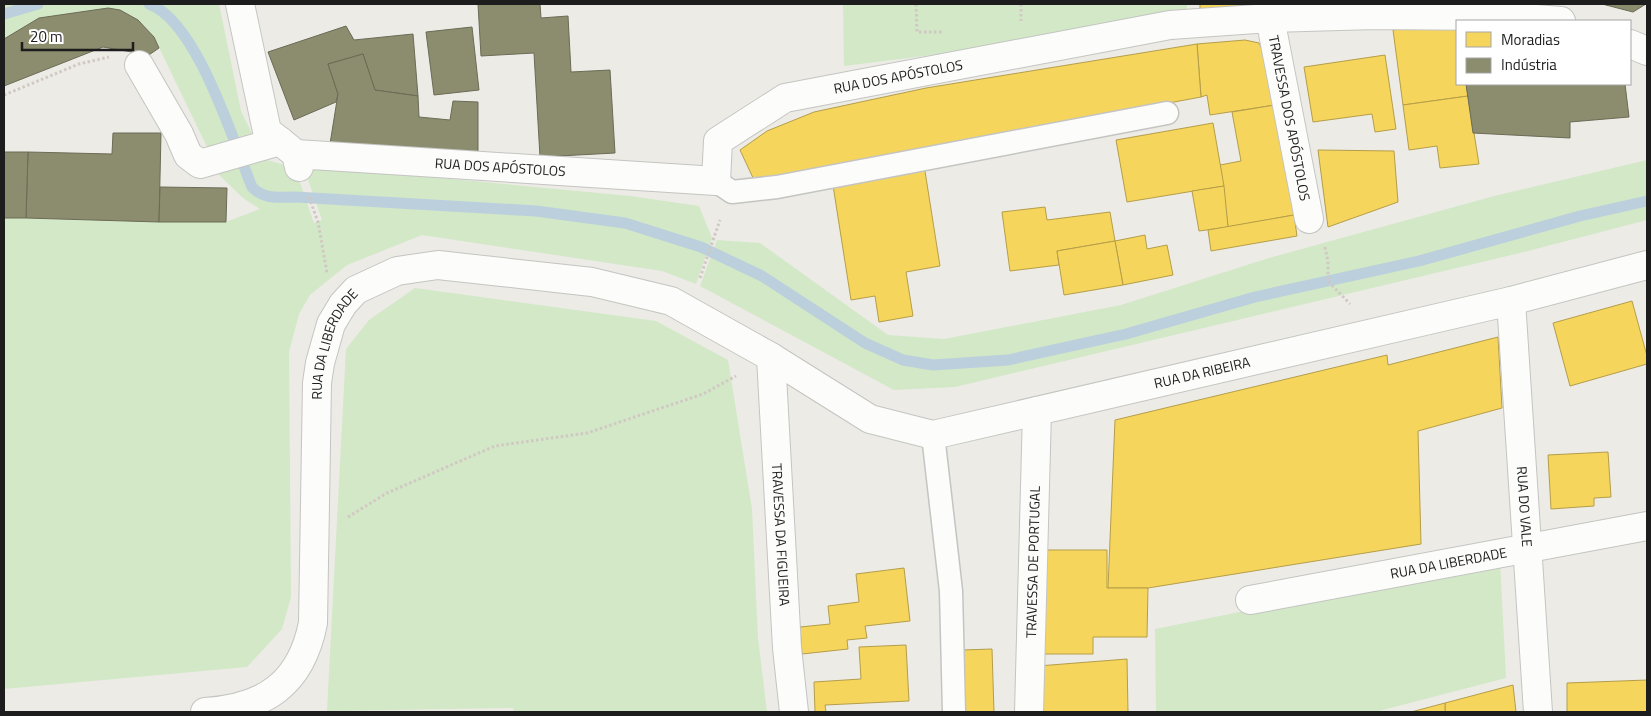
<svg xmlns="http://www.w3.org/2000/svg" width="1651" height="716" font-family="'Titillium Web',sans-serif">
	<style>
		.grass { fill: #d2e8c7 }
		.homes { fill: #f6d55c; stroke: #b59e49 }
		.industry { fill: #8c8c6e; stroke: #6b6b56 }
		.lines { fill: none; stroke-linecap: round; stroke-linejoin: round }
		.stream { stroke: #bccfdd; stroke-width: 11 }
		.lane-casing { stroke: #c4c4c2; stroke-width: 25 }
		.street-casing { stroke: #c4c4c2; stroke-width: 30 }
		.path { stroke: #d1c8c3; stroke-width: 3; stroke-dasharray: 2.5 2.5; stroke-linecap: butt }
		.lane { stroke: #fcfcfb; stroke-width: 22 }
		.street { stroke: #fcfcfb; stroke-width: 28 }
		.labels { text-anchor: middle; stroke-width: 5; stroke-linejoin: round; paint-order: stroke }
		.street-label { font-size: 14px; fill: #1d1d1d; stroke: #fff }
	</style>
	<rect width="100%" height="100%" fill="#ecebe6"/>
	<g class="grass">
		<path d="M4,4H219L241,111L254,138L209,151L154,37L145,26L130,15L108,8L39,18L4,39Z"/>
		<path d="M843,4H1187V11L1036,42L844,66Z"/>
		<path d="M260,158L295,168L314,223L322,220L303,165L630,196L699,206L712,238L696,284L662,271L422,235L347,265L310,295L299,314L289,352L291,597L282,629L247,667L4,689V218L226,222L260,209L243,198L215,171Z"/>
		<path d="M1647,160V220L1524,252L955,387L894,390L700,286L717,240L760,243L888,335L944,339L1121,305L1269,258L1498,195Z"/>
		<path d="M415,288L656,321L728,360L752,509L758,638L767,712H514L513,708L327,711L346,349L369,320Z"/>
		<path d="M1500,560L1506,678L1375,712H1156L1155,629Z"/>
	</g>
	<g class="homes">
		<path d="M1200,4H1242V11L1200,13Z"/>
		<path d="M1457,22V84H1466L1468,96L1403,105L1393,30Z"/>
		<path d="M1245,40L1259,43L1268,61L1275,105L1210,115L1207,95L1201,97L1197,44Z"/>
		<path d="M1197,44L1201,97L754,180L740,150L767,131L814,112L926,88Z"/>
		<path d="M1385,55L1396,129L1375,132L1372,114L1313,122L1304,67Z"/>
		<path d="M1468,96L1479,164L1440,168L1437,146L1409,150L1403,105Z"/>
		<path d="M1275,105L1294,215L1228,227L1220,165L1241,161L1232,112Z"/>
		<path d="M1213,123L1224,186L1127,202L1116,140Z"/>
		<path d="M1318,150L1394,151L1398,202L1328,227Z"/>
		<path d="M924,165L940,266L906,272L913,316L879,322L875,296L851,300L832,179Z"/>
		<path d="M1224,186L1228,227L1199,231L1192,191Z"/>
		<path d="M1045,207L1047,220L1110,212L1115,241L1057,251L1059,265L1010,271L1002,212Z"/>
		<path d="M1294,215L1297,236L1211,251L1208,230Z"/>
		<path d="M1145,235L1147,249L1167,245L1173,275L1123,285L1115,241Z"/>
		<path d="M1115,241L1123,285L1064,295L1057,251Z"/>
		<path d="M1632,301L1647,356V364L1570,386L1553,323Z"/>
		<path d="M1498,337L1502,408L1418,431L1421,544L1148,588H1108L1115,420L1387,355L1388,365Z"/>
		<path d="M1608,452L1611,497L1594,498V506L1551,509L1548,455Z"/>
		<path d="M1043,550H1107V588H1148L1147,637H1093V654H1043Z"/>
		<path d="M904,568L910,621L865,626L867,638L847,640L848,649L802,654L800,627L830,624L828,606L859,602L856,574Z"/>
		<path d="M906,645L909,701L825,705L826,712H815L814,682L861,679L859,647Z"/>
		<path d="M992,649L994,712H965L963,650Z"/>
		<path d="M1127,659L1128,712H1039L1038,666Z"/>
		<path d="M1647,680V712H1567V683Z"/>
		<path d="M1513,685L1516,712H1445V703Z"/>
		<path d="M1445,703V712H1411Z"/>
	</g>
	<g class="industry">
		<path d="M478,4H540L541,18L568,16L571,72L610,70L615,153L540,157L534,53L481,56Z"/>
		<path d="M1602,4H1646L1633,12Z"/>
		<path d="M108,8L120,10L138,20L154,37L159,48L143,59L132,52L103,47L4,86V39L39,18Z"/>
		<path d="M346,26L354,40L413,34L418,96L375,90L363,54L328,64L338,94L336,102L294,120L268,52Z"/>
		<path d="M472,27L479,90L434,95L426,32Z"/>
		<path d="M363,54L375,90L418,96L419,117L450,120L453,101L478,102V156L329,150L338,94L328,64Z"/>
		<path d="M1466,84H1625L1629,117L1570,122V138L1473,133Z"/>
		<path d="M113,133H161L159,222L26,218L28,152L112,154Z"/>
		<path d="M4,152H28L26,218H4Z"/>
		<path d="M160,187L227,188L226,222H159Z"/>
	</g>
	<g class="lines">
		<g class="stream">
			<path d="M149,4C197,21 233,141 252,187C264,200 278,197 295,197L536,211L625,223L701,247L762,276L865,343L903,360L933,365L1008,360L1126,334L1255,297L1419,261L1580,216L1647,201"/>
			<path d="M4,14L38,4"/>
		</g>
		<defs>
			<g id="lane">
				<path d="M716,181L732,192L777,187L1167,113"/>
				<path d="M933,435L951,591L954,712"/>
			</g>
			<g id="street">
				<path d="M240,4L267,131L291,150"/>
				<path id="s1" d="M1270,18L1309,219"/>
				<path d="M1630,44L1647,51"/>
				<path d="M139,65L179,134L188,155L200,164L280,141"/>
				<path id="s2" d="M299,167L296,154L716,181L718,141L785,98L1170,25L1270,18L1375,15L1498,16L1561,21"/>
				<path id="s3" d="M1511,301L1538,712"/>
				<path id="s4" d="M771,357L787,648L794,712"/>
				<path id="s5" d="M1250,600L1647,526"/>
				<path id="s6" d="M205,712C265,708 301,684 313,623L317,383L320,363L331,324L343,304L356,290L397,271L438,265L592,282L671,301L771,357L870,419L933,435L1511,301L1647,265"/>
				<path id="s7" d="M1029,712L1037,411"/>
			</g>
		</defs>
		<use href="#lane" class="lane-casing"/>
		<use href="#street" class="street-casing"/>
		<g class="path">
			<path d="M916,4L917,32H943"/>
			<path d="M1021,4V21"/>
			<path d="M4,95L79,64L109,57"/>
			<path d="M309,197L318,222L327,273"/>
			<path d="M1325,247L1328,261V281L1350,304"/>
			<path d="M700,278L720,220"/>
			<path d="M348,517L387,493L495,446L587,433L703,394L736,376"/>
		</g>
		<use href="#lane" class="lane"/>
		<use href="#street" class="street"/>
	</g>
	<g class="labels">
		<g class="street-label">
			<text dy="5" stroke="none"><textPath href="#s2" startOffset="669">RUA DOS APÓSTOLOS</textPath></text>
			<text dy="5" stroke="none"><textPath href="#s1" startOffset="102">TRAVESSA DOS APÓSTOLOS</textPath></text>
			<text dy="5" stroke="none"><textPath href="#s2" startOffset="218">RUA DOS APÓSTOLOS</textPath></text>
			<text dy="5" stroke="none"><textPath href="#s6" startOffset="436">RUA DA LIBERDADE</textPath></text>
			<text dy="5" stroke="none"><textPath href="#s6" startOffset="1392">RUA DA RIBEIRA</textPath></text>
			<text dy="5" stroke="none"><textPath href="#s3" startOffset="206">RUA DO VALE</textPath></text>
			<text dy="5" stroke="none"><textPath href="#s4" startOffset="178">TRAVESSA DA FIGUEIRA</textPath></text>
			<text dy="5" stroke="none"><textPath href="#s7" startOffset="150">TRAVESSA DE PORTUGAL</textPath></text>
			<text dy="5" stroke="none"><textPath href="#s5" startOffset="202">RUA DA LIBERDADE</textPath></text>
		</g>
	</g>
	<rect width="1651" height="716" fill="none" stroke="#1d1d1d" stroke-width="10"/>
	<rect x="1456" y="20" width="175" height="65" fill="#ffffff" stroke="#a5a5a5"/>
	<rect x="1466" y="32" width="25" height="15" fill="#f6d55c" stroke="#a5a5a5"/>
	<text x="1501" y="45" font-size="15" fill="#1d1d1d">Moradias</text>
	<rect x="1466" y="58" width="25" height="15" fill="#8c8c6e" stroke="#a5a5a5"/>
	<text x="1501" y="70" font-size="15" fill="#1d1d1d">Indústria</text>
	<path d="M22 42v8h111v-8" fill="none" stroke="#1d1d1d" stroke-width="2.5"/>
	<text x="30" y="42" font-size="15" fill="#1d1d1d" stroke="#ffffff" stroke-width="4" paint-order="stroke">20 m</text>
</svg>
